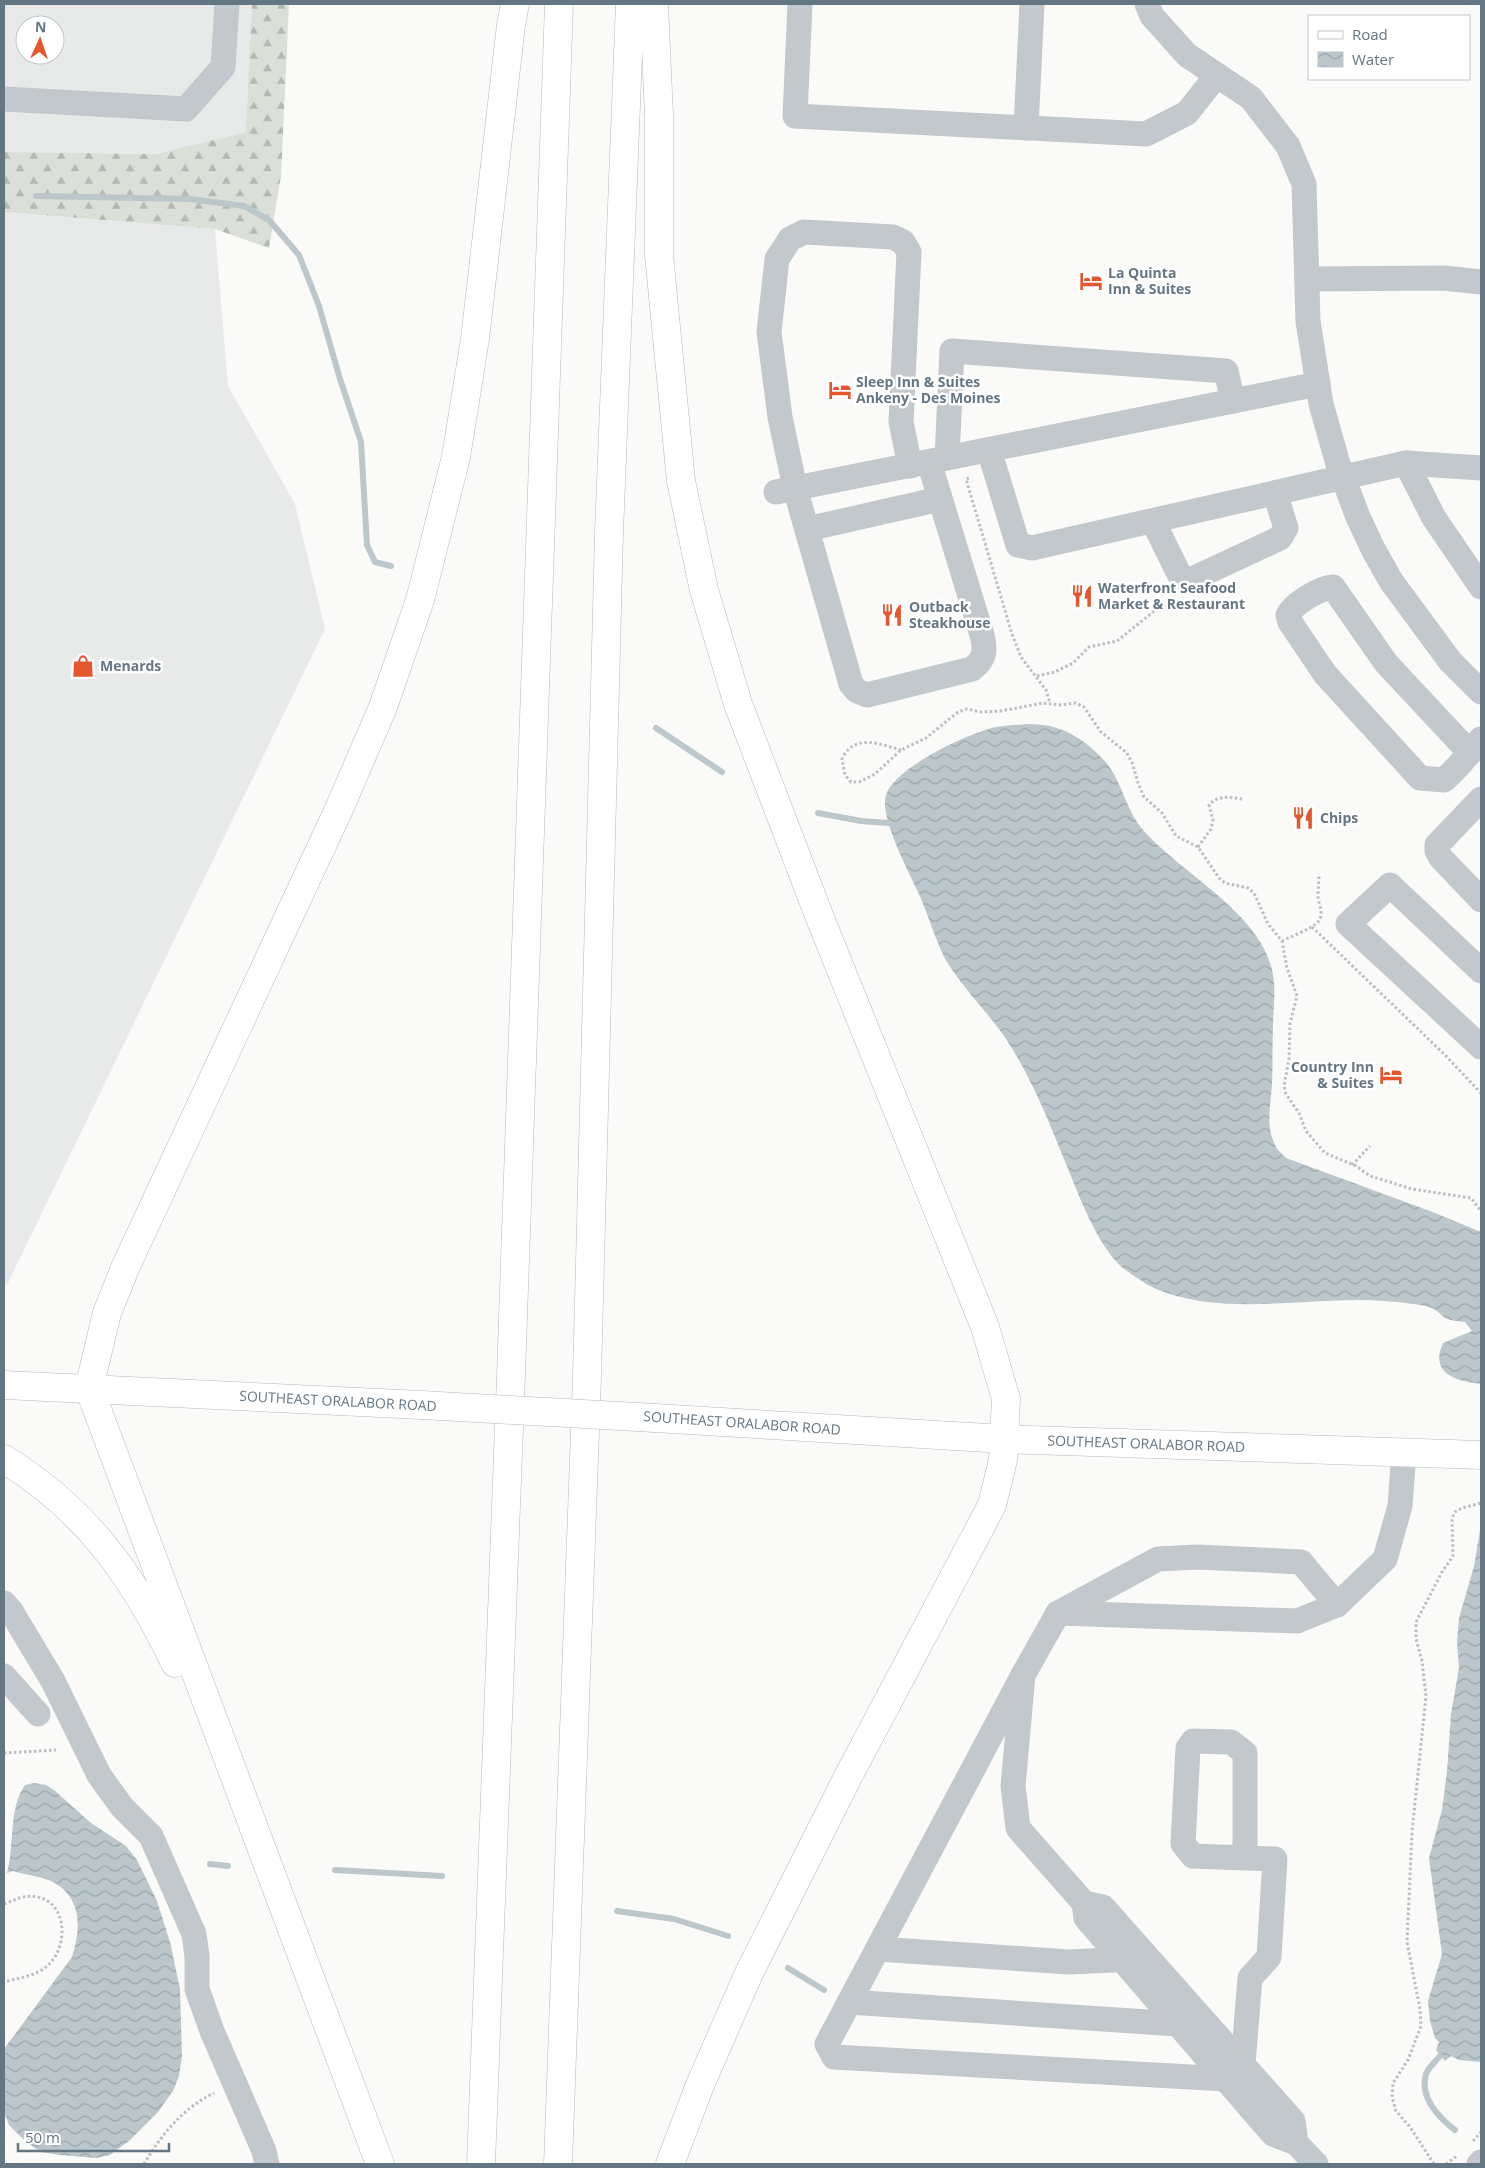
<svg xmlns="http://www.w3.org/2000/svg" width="1485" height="2168" font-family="'Open Sans',sans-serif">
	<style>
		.built { fill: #e8e9e9; fill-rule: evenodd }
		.forest { fill: url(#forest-firs) }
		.water { fill: url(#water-waves) }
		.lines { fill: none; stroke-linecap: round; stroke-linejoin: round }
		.stream { stroke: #bbc7cb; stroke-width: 6 }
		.major-casing { stroke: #b5babe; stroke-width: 29 }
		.highway-casing { stroke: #b4b9bd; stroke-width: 29 }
		.path { stroke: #bbbfc2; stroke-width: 3; stroke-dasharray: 2.5 2.5; stroke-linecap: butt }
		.minor { stroke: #c3c8cc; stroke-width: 25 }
		.major { stroke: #fff; stroke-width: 28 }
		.highway { stroke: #fff; stroke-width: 28 }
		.major-bridge-casing { stroke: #b5babe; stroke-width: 29; stroke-linecap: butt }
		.major-bridge { stroke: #fff; stroke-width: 28 }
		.labels { text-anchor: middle; stroke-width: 5; stroke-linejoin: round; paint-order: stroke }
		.poi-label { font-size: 14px; font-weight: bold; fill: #657683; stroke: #fff; text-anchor: start }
		.street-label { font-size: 14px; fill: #657683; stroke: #fff }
	</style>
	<defs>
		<pattern id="forest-firs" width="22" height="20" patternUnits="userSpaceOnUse" patternTransform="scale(1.25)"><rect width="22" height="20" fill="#dadfd7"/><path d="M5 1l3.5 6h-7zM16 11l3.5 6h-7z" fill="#b4b9b4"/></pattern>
		<pattern id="water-waves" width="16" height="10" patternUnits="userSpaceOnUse" patternTransform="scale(1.25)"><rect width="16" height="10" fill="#bbc7cb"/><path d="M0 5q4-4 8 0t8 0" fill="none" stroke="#9ca6aa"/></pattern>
	</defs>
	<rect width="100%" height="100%" fill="#fafaf8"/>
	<g class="built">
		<path d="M4,4H252L247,132L156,154L4,152ZM25,25H55V55H25Z"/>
		<path d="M4,212L215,229L228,386L295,504L325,629L7,1285H4Z"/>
	</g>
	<path class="forest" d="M252,4H289L281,176L269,248L215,229L4,212V152L156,154L246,132Z"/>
	<g class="water">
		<path d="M1028,724C1059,724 1079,735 1101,757C1122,777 1124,809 1144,831C1183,875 1264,915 1273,975C1276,992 1273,1010 1273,1027C1272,1046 1273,1065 1272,1084C1271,1102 1266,1123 1273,1140C1275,1148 1281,1153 1286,1158L1430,1211L1481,1232V1384C1457,1381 1429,1374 1443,1343L1472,1331L1465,1322C1459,1321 1451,1321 1445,1318C1441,1315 1437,1310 1432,1308C1420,1304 1398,1302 1385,1301C1311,1295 1225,1319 1154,1288C1145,1284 1136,1277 1127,1271C1105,1257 1085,1211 1075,1186C1055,1138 1037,1087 1008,1042C990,1014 965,991 947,962C937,945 928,914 919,894C909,872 879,817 886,795C895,767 969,733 996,727C1007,725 1018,725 1028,724Z"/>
		<path d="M1481,1524V2062L1459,2060L1451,2056L1445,2061L1436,2050L1439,2042L1435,2038L1430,2021L1428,2001L1442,1954L1429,1858L1442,1810L1447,1771L1451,1714L1459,1668L1457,1642L1459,1618L1474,1566Z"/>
		<path d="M34,1783L46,1785L54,1790L91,1823L126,1846L137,1860L157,1901L170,1942L180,1989L182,2056L179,2076L173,2091L158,2112L129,2141L110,2155L97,2158L60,2155L41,2152L25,2141L9,2125L4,2112V2049L72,1957C81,1929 83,1897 51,1881C40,1876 25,1875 13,1871L7,1873C15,1845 8,1809 25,1785Z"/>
	</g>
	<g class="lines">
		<g class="stream">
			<path d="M36,196L190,199L244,206L269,220L299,255L319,306L340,379L361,442L367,545L375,562L391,566"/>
			<path d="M656,728L722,772"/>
			<path d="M818,813L861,821L889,823"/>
			<path d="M210,1864L228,1866"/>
			<path d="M335,1870L442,1876"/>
			<path d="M617,1911L674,1919L728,1936"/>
			<path d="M788,1968L824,1990"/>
			<path d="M1440,2056C1436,2061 1428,2068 1426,2074C1419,2097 1439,2118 1455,2130"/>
		</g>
		<defs>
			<g id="major">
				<path d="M4,1385L422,1405"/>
				<path id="s1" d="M655,1418L1004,1439L1481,1455"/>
			</g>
			<g id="highway">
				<path d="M654,4L659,115V255L681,481L704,590L738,704L820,918L985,1327L1006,1399L1003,1460L992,1505L850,1773L749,1973L700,2085L670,2164"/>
				<path d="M4,1459C87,1510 134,1577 175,1663"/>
				<path d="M380,2164L89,1388L107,1313L125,1268L339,809L383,707L420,600L456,457L475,339L511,25L515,4"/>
				<path d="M481,2164L511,1375L559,4"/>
				<path d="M558,2164L587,1377L609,533L630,4"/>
			</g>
		</defs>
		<use href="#major" class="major-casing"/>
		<use href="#highway" class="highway-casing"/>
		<g class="path">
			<path d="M969,478L966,479L1012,634L1021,657L1046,690L1050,703"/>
			<path d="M1037,676L1055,672L1073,663L1089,647L1117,641L1153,612L1178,601"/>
			<path d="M901,750C880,744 854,733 842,759L845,775L851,782H859L875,774L901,750L926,738L958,712L967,709L981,712L1001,711L1043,703L1059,705L1076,703L1084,707L1101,732L1127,753L1133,765L1138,783L1144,797L1162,813L1176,836L1198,847L1219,878L1225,883L1248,888L1254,893L1268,924L1282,941L1287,968L1297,996L1290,1023L1289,1059L1284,1086L1286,1094L1299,1113L1306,1131L1325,1153L1356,1166L1370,1176L1412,1189L1471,1198L1481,1211"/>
			<path d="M1198,847L1211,829L1213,820L1209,805C1218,795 1229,797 1242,799"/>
			<path d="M1312,927L1444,1054L1481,1093"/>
			<path d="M1282,941C1292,936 1311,929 1318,922C1325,914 1318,904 1318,895C1318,888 1319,882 1319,875"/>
			<path d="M1352,1165L1370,1146"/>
			<path d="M4,1753L56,1750"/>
			<path d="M4,1904C15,1900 25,1894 37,1897C69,1903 68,1949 47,1966C36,1976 18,1978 4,1982"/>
			<path d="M1473,2141L1481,2132"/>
			<path d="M144,2164C161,2135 183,2108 214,2093"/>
			<path d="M1434,2164L1410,2127L1396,2111L1392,2097L1393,2083L1408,2060L1421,2026L1420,2009L1407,1942L1412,1832L1426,1696L1422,1661L1416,1639V1622L1442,1572L1453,1556L1452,1518L1455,1512L1462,1508L1481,1503"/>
			<path d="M1446,2164L1457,2156"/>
		</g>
		<g class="minor">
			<path d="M800,4L795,116L1146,134L1187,113L1217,75"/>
			<path d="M1147,4L1152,16L1187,55L1251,98L1288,146L1304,184L1308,321L1321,404L1338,464L1358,517L1373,549L1391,581L1450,661L1481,692"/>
			<path d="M4,99L186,109L223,67L227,4"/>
			<path d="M1026,128L1032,4"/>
			<path d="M1307,279L1444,278L1481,282"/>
			<path d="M989,450L1018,545L1032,548L1406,463L1434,518L1481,587"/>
			<path d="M947,458L952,351L1226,371L1233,401"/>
			<path d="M1406,463L1481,468"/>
			<path d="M910,466L901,422L909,252L903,242L893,237L804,232L790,239L777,259L769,332L780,417L795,488L851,684L857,691L867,695L972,669C985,659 986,651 982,635L929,462"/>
			<path d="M776,492L1318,384"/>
			<path d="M1153,521L1179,574L1188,581L1280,538L1286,528L1275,493"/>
			<path d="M807,529L940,499"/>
			<path d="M1470,753L1386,663L1333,587C1320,588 1294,603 1288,615L1290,622L1325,674L1420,778L1444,780C1458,768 1469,754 1481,739"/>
			<path d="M1481,799L1437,845V851L1441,858L1481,900"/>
			<path d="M1481,971L1390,885L1348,924L1481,1047"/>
			<path d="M4,1603L11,1611L53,1681L99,1775L122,1807L151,1836L194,1934L197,1956V1989L212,2031L264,2151L267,2164"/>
			<path d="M1058,1613L1297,1621L1337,1605"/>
			<path d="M1023,1675L827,2044L834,2057L1226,2079L1243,2064L1250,1978L1269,1957L1275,1859L1193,1856L1183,1844L1188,1748L1193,1741L1231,1742L1245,1753V1858"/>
			<path d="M4,1676L38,1714"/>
			<path d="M1084,1903L1018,1828L1013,1786L1023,1675L1058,1613L1158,1559L1198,1557L1301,1562L1337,1605L1385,1559L1400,1506L1404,1452"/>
			<path d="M878,1949L1069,1962L1134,1959"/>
			<path d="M849,2002L1178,2024L1187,2020"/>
			<path d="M1296,2143L1293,2121L1103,1907L1084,1903L1086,1918L1273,2134L1296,2143L1316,2164"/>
			<path d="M1479,2164L1481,2162"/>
		</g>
		<use href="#major" class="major"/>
		<use href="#highway" class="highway"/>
		<defs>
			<path id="major-bridge" d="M422,1405L655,1418"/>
		</defs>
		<use href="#major-bridge" class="major-bridge-casing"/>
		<use href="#major-bridge" class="major-bridge"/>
	</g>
	<defs>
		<symbol id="hotel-bare" viewBox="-9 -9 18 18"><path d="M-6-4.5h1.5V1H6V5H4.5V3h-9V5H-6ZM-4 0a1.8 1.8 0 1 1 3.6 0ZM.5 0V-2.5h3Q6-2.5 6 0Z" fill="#e4572e" stroke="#fff" stroke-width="2.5" paint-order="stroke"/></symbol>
		<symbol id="restaurant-bare" viewBox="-9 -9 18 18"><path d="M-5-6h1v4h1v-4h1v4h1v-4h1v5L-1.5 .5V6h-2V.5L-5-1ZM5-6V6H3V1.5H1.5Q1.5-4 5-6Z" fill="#e4572e" stroke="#fff" stroke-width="2.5" paint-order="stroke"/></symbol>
		<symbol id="shop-bare" viewBox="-9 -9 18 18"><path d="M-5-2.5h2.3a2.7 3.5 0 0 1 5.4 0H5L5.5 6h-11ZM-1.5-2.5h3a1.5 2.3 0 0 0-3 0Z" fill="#e4572e" stroke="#fff" stroke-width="2.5" paint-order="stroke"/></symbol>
	</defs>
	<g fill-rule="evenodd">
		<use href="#hotel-bare" x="1075" y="265" width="32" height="32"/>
		<use href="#hotel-bare" x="824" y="374" width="32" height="32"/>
		<use href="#restaurant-bare" x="1066" y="580" width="32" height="32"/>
		<use href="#restaurant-bare" x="876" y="599" width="32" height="32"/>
		<use href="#shop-bare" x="67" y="650" width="32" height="32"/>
		<use href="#restaurant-bare" x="1287" y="802" width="32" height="32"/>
		<use href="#hotel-bare" x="1375" y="1059" width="32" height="32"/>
	</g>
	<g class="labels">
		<g class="poi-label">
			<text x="1108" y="278">La Quinta<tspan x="1108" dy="16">Inn &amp; Suites</tspan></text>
			<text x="856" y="387">Sleep Inn &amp; Suites<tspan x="856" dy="16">Ankeny - Des Moines</tspan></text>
			<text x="1098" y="593">Waterfront Seafood<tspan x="1098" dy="16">Market &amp; Restaurant</tspan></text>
			<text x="909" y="612">Outback<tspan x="909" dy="16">Steakhouse</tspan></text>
			<text x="100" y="671">Menards</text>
			<text x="1320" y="823">Chips</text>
			<text x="1374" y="1072" text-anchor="end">Country Inn<tspan x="1374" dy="16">&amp; Suites</tspan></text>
		</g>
		<g class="street-label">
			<text transform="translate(338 1401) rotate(3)" y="5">SOUTHEAST ORALABOR ROAD</text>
			<text transform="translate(742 1423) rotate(4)" y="5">SOUTHEAST ORALABOR ROAD</text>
			<text dy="5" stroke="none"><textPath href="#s1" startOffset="492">SOUTHEAST ORALABOR ROAD</textPath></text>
		</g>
	</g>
	<rect width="1485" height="2168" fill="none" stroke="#657683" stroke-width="10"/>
	<rect x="1308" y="15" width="162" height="65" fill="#ffffff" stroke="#c1c8cd"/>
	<rect x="1318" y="31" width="25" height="8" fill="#ffffff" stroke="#c1c8cd"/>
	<text x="1352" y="40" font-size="15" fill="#657683">Road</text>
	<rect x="1318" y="52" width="25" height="15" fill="url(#water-waves)" stroke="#c1c8cd"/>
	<text x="1352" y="65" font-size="15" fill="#657683">Water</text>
	<g transform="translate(40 40) rotate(3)"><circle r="24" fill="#ffffff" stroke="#c1c8cd"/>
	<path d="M0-4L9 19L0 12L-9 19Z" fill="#e4572e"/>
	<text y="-8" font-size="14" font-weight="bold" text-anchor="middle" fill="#657683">N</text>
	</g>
	<path d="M18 2143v8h151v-8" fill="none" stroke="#657683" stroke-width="2.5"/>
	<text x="25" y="2143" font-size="15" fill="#657683" stroke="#ffffff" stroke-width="4" paint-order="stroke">50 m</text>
</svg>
